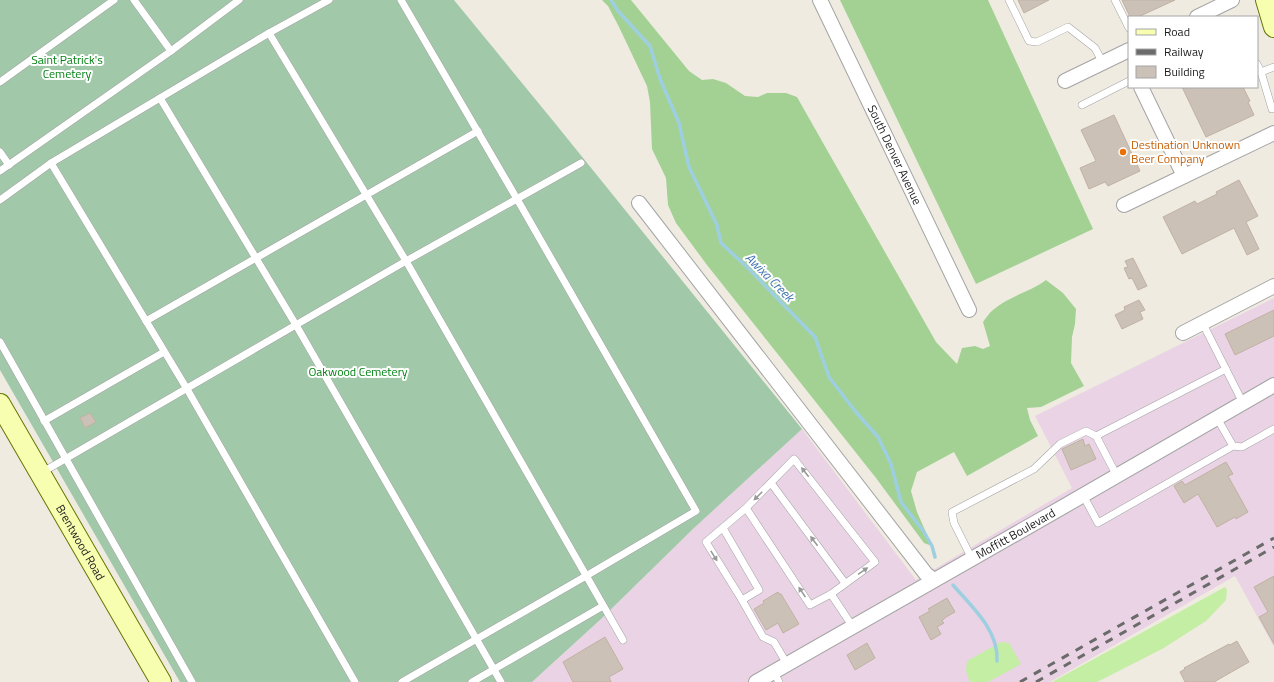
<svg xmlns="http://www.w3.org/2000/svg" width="1274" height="682" font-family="'Titillium Web',sans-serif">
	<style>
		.industrial { fill: #e9d3e4 }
		.grass { fill: #c4eea3 }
		.forest { fill: #a3d193 }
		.cemetery { fill: #a1c9a9 }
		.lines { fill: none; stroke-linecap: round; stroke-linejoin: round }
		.stream { stroke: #9ecfe0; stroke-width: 3.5 }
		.building { fill: #cbc1b7; stroke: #c1b1a3 }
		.lane-casing { stroke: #a4a4a4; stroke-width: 8 }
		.street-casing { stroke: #a4a4a4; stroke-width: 16 }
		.secondary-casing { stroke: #657700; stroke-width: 22 }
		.lane { stroke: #fff; stroke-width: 7 }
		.street { stroke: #fff; stroke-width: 14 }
		.secondary { stroke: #f7feb0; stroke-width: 20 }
		.rail { stroke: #6b6b6b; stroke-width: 3; stroke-dasharray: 8 8; stroke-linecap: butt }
		.oneway { fill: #999 }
		.food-dot { fill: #e8710a; stroke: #fff; stroke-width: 1.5 }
		.labels { text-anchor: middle; stroke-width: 4; stroke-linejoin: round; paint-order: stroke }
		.park-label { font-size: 12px; fill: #038213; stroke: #fff }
		.food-label { font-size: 12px; fill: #c56008; stroke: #fff; text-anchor: start }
		.street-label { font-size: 12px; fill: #1d1d1d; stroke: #fff }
		.water-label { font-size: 13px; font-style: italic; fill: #4276b3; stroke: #fff }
	</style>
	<rect width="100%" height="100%" fill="#efebe1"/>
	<path class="industrial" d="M1274,298V647L1235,576L1050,682H532L601,619L694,528L802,429L916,580L1072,488L1035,416Z"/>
	<g class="grass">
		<path d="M1225,587L1227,590L1226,600L1206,621L1162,649L1097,682H1052Z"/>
		<path d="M1001,642L1009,643L1021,664L988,682H970L966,671L967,661Z"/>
	</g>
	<g class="forest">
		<path d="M602,0H631L689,71L702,80L713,79L726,83L745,96L758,97L767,93H786L797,97L936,342L957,364L962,348L975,346L983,349L990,346L983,322C986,318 989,313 993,310C1009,296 1030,292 1046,280L1063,293L1076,309L1075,324L1072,337L1071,363L1084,386L1041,407L1027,408L1030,420L1038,436L967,476L954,452L917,472L911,491L917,512L932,546L924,543L876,478L707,265L676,223L668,205L666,178L652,149L650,102L647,86L619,27L608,6Z"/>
		<path d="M840,0H988L1093,229L976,284Z"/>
	</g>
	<path class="cemetery" d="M0,0H454L554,122L802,429L694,528L601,619L532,682H180L0,370Z"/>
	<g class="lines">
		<g class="stream">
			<path d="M611,0L618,11L650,46L660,79L679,123L689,167L717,225L721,243L747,267L815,337L829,377L855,411L878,437L891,464L901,502L924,532L932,546L935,557"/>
			<path d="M953,585C971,606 999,630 997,661"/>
		</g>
	</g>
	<g class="building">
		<path d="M1018,0H1049L1024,13Z"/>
		<path d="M1122,0H1175L1138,17H1130Z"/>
		<path d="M1182,87H1243L1250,101L1248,102L1254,115L1206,137Z"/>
		<path d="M1114,115L1140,171L1108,186L1105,182L1089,189L1080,168L1096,161L1081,130Z"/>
		<path d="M1239,180L1258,216L1246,222L1259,249L1247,255L1234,228L1182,254L1163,217L1195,201L1197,204L1217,194L1216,192Z"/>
		<path d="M1133,258L1147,286L1138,290L1132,278L1129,279L1124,268L1128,267L1125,261Z"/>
		<path d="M1139,300L1145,310L1140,312L1143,319L1122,329L1115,315L1125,310L1124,307Z"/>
		<path d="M1274,310V336L1235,355L1225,334Z"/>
		<path d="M90,413L96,422L85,428L80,418Z"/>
		<path d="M1083,439L1085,446L1089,444L1096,459L1071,470L1062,449Z"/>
		<path d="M1226,462L1233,474L1228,476L1248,512L1236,519L1235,517L1217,527L1198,494L1184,503L1174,486L1182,481L1185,485Z"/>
		<path d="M1274,576V644L1259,617L1268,612L1254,587Z"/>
		<path d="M778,592L779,594H781L799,624L783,633L778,623L766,630L754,609L764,603L763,601Z"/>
		<path d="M947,598L955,612L946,617L942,621L944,623L937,627L941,634L931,640L919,617L930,611L928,609Z"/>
		<path d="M605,637L623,669L609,677L611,682H573L563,662Z"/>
		<path d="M1237,641L1249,662L1214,682H1185L1180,672L1185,669L1184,668L1229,644L1230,645Z"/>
		<path d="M867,643L875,658L855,670L847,655Z"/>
	</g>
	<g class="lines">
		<defs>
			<g id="lane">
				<path d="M401,0L517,199L696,511L586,576L402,682"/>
				<path d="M1009,0L1029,41L1037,42L1068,27L1095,48L1103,63"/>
				<path d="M1115,0L1129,28"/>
				<path d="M269,33L406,261L623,640"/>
				<path d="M171,51L239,0"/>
				<path d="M1257,64L1261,72L1274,67"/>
				<path d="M1261,72L1272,109"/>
				<path d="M0,82L114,0"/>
				<path d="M160,98L296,325L501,682"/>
				<path d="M1082,105L1129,81"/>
				<path d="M0,152L9,165"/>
				<path d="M51,163L187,389L355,682"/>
				<path d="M0,171L171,51L134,0"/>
				<path d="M0,200L51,163L269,33L329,0"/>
				<path d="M146,321L478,131"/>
				<path d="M1203,324L1243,403"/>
				<path d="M0,342L192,682"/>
				<path d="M1217,418L1233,446L1242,447L1274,429"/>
				<path d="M44,421L164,352"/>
				<path d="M1096,436L1226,369"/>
				<path d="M41,473L406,261L581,163"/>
				<path d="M771,483L845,583"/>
				<path d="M1083,495L1098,523L1233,446"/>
				<path d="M746,508L810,605L831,594L875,562L794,459L746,508L706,542L742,600L763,637L774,642L787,664"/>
				<path d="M723,528L759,590L742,600"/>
				<path d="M972,559L954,523L952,512L1034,469L1060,444L1086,431L1096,436L1117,476"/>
				<path d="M831,594L853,627"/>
				<path d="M774,672L779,682"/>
				<path d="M472,682L603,606"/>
			</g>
			<g id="street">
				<path id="s1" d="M820,0L969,310"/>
				<path d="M1197,17L1232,0"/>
				<path d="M1065,81L1129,50"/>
				<path d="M1141,87L1184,176"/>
				<path d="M639,203L926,574L934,580"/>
				<path d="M1124,205L1274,133"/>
				<path d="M1183,333L1274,286"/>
				<path id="s2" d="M756,682L1054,512L1274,385"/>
			</g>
			<g id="secondary">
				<path d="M1266,0L1274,27"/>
				<path id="s3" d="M0,404L161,682"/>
			</g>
		</defs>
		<use href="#lane" class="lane-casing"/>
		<use href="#street" class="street-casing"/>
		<use href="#secondary" class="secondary-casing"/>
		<use href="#lane" class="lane"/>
		<use href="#street" class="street"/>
		<use href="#secondary" class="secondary"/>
		<g class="rail">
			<path d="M1020,682L1274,538"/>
			<path d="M1036,682L1274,547"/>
		</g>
	</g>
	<defs><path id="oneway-solid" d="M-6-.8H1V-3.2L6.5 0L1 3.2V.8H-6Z"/></defs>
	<g class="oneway">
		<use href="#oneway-solid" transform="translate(805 472) rotate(-128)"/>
		<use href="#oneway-solid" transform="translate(758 496) rotate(135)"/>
		<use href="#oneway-solid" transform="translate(814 541) rotate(-127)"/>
		<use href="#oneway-solid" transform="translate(714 556) rotate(58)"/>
		<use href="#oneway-solid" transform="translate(863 571) rotate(-35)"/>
		<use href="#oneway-solid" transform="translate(802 592) rotate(-124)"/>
	</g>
	<circle class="food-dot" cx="1123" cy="152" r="4"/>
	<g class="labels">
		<g class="park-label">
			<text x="67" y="64">Saint Patrick's<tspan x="67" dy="14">Cemetery</tspan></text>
			<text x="358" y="376">Oakwood Cemetery</text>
		</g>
		<g class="food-label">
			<text x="1131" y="149">Destination Unknown<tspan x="1131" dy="14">Beer Company</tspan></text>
		</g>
		<g class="street-label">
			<text dy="4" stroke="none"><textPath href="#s1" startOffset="172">South Denver Avenue</textPath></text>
			<text dy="4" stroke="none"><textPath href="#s2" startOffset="299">Moffitt Boulevard</textPath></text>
			<text dy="4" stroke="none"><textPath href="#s3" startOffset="160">Brentwood Road</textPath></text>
		</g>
		<g class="water-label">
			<text transform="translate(770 277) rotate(45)" y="5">Awixa Creek</text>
		</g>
	</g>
	<rect x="1128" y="16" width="130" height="72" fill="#ffffff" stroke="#a5a5a5"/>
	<rect x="1136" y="29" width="20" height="6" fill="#f7feb0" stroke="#a5a5a5"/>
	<text x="1164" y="36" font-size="12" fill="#1d1d1d">Road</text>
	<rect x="1136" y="49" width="20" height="6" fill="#6b6b6b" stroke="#a5a5a5"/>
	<text x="1164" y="56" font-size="12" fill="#1d1d1d">Railway</text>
	<rect x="1136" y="66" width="20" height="12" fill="#cbc1b7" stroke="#a5a5a5"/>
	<text x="1164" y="76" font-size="12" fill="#1d1d1d">Building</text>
</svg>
